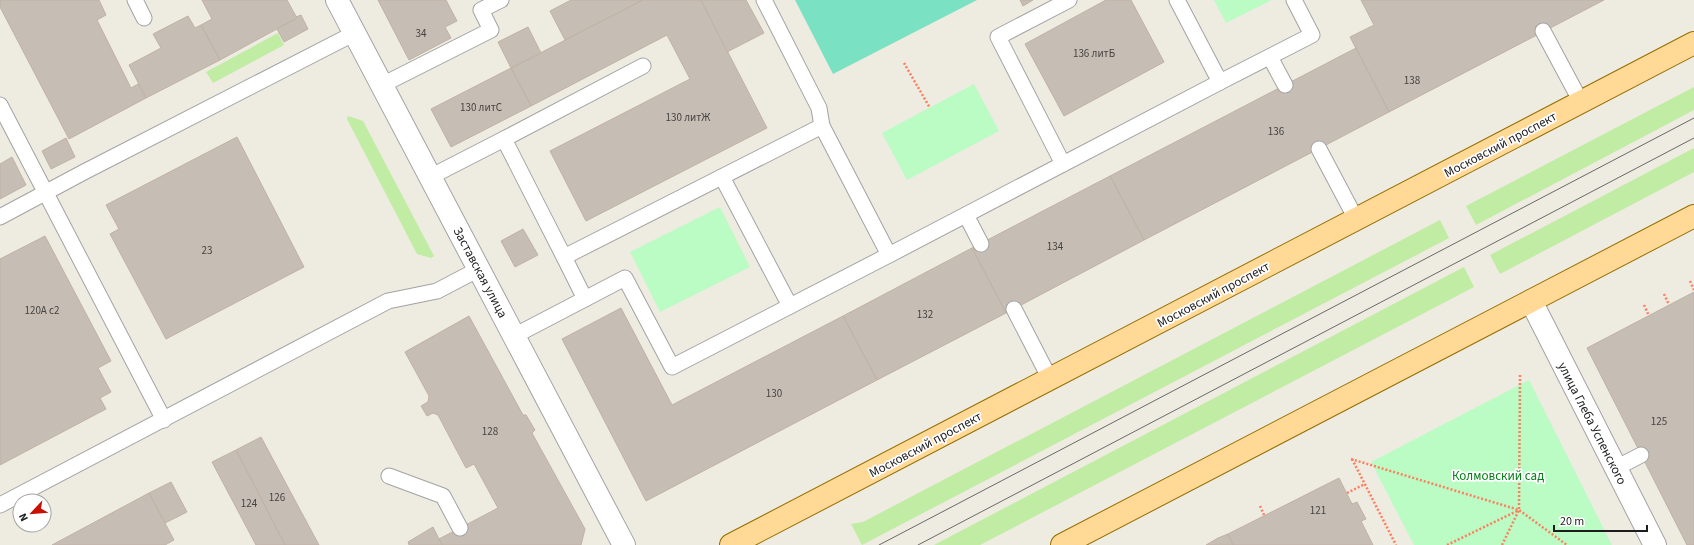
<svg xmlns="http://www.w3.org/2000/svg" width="1694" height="545" font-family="'Source Sans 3',sans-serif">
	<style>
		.grass { fill: #c1eca3 }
		.park { fill: #bafcc4 }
		.pitch { fill: #7ae2c2 }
		.building { fill: #c6bdb4; stroke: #c0b2a3 }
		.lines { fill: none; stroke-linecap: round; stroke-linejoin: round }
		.service-casing { stroke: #a3a3a3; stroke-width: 17 }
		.minor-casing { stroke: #a3a3a3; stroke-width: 24 }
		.primary-casing { stroke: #946e00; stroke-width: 24 }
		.path { stroke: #ff7d61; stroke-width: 2.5; stroke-dasharray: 2 2; stroke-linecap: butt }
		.service { stroke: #fff; stroke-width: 15 }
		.minor { stroke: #fff; stroke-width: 22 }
		.primary { stroke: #ffd995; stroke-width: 22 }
		.tram { stroke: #6a6a6a; stroke-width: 1 }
		.labels { text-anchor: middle; stroke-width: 3.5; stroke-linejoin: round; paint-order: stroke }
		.number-label { font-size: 11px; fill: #464442 }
		.street-label { font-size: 13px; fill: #1c1c1c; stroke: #fff }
		.park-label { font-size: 13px; fill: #067e19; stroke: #fff }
	</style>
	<rect width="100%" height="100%" fill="#eeebe1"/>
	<g class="grass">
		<path d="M278,33L284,45L213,83L206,72Z"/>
		<path d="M1694,87V110L1476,225L1466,206Z"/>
		<path d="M348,116L363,121L434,256L431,258L417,254L347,119Z"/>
		<path d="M1694,148V172L1500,274L1490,255Z"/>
		<path d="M1440,220L1449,238L862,545L851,524L863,522Z"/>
		<path d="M1464,267L1474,287L980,545H934Z"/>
	</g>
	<g class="park">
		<path d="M1214,0H1272L1226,23Z"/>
		<path d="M974,84L999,131L907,180L882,133Z"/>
		<path d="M720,207L750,267L660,312L630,252Z"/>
		<path d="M1529,380L1612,545H1414L1371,462Z"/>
	</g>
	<path class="pitch" d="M795,0H977L833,74Z"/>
	<g class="building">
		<path d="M0,0H99L106,15L97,20L131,88L138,84L146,98L69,139L0,7Z"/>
		<path d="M202,0H287L297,18L220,60L201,25L212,19Z"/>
		<path d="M378,0H446L457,21L445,27L451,38L409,60Z"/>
		<path d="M571,0H643L565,40L550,11Z"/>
		<path d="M643,0H701L767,128L586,221L550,151L690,79L667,35L531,106L511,68Z"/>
		<path d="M701,0H746L764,33L727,52Z"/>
		<path d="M1020,0H1033L1023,6Z"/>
		<path d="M1106,0H1131L1164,62L1064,116L1025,44Z"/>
		<path d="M1361,0H1604L1389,112L1350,37L1374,25Z"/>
		<path d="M301,15L308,29L284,42L277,29L297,18L296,17Z"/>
		<path d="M188,16L195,28L201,25L220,60L146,98L129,65L161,48L153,34Z"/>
		<path d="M528,27L541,53L511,68L498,42Z"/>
		<path d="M1356,48L1389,112L1144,240L1110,176Z"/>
		<path d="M511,68L531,106L451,147L431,109Z"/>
		<path d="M237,137L304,267L166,339L110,234L119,229L106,205Z"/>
		<path d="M66,138L75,157L51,169L42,151Z"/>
		<path d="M12,157L26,185L0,199V164Z"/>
		<path d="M1110,176L1144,240L1006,313L972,248Z"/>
		<path d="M523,229L538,255L515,267L501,241Z"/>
		<path d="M45,236L111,361L98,368L111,392L100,398L106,409L0,465V259Z"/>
		<path d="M972,248L1006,313L877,380L843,316Z"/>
		<path d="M1694,292V545H1687L1587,348Z"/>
		<path d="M621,308L672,405L843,316L877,380L646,501L562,339Z"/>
		<path d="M469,316L523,415H526L535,430L532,433L585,529L581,545H442L439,539L498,508L474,464L466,468L438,415L433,413L427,416L421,406L428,402L429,396L405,352Z"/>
		<path d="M261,437L319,545H285L236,450Z"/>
		<path d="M236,450L285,545H256L212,462Z"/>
		<path d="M1339,478L1352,504L1357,502L1366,519L1361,521L1373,545H1233L1228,534Z"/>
		<path d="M171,482L187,512L165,523L149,493Z"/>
		<path d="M149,493L174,540L165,545H52Z"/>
		<path d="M433,527L442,545H409L408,542Z"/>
		<path d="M1228,534L1233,545H1206L1218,538Z"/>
	</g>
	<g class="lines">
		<defs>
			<g id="service">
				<path d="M135,0L144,18"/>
				<path d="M1543,31L1581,102"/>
				<path d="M1270,57L1285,85"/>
				<path d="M1220,82L1312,35L1294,0"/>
				<path d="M382,85L491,30L481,10L501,0"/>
				<path d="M0,105L164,420"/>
				<path d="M504,139L643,66"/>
				<path d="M1319,149L1356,219"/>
				<path d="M1063,164L998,37L1069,0"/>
				<path d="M430,177L504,139L564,257L822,126L819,108L764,0"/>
				<path d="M722,177L790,306"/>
				<path d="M966,215L981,244"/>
				<path d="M0,217L84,172L355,33"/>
				<path d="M889,255L1220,82L1177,0"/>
				<path d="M564,257L585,299"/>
				<path d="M1014,309L1050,379"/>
				<path d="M514,336L625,278L672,367L889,255L822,126"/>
				<path d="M1616,468L1641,455"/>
				<path d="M389,476L443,496L460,528"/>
				<path d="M0,505L388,301L437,291L479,269"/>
			</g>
			<g id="minor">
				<path d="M337,0L624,545"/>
				<path d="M1531,301L1655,545"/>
			</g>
			<g id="primary">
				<path d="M731,545L1694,43"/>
				<path d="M1062,545L1694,216"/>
			</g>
		</defs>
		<use href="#service" class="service-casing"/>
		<use href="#minor" class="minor-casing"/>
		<use href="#primary" class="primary-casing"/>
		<g class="path">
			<path d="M904,63L930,108"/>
			<path d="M1690,281L1694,290"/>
			<path d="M1664,294L1669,305"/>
			<path d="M1644,305L1649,316"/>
			<path d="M1351,459L1519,510L1567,545"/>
			<path d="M1352,459L1396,545"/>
			<path d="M1347,493L1365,484"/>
			<path d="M1260,506L1264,515"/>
			<path d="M1447,545L1519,510"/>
			<path d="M1502,545L1519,510L1520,373"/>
		</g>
		<use href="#service" class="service"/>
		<use href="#minor" class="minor"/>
		<use href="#primary" class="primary"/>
		<g class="tram">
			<path d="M879,545L1694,118"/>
			<path d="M918,545L1694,138"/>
		</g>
	</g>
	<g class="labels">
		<g class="number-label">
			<text x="421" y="37">34</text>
			<text x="1094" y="57">136 литБ</text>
			<text x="1412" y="84">138</text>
			<text x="481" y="111">130 литС</text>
			<text x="688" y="121">130 литЖ</text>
			<text x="1276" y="135">136</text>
			<text x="1055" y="250">134</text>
			<text x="207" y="254">23</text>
			<text x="42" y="314">120А с2</text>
			<text x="925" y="318">132</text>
			<text x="774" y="397">130</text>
			<text x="1659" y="425">125</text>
			<text x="490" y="435">128</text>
			<text x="277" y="501">126</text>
			<text x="249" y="507">124</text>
			<text x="1318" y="514">121</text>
		</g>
		<g class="street-label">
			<text transform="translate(1500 144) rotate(-28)" y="5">Московский проспект</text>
			<text transform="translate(481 272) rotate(62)" y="5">Заставская улица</text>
			<text transform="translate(1213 294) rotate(-28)" y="5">Московский проспект</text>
			<text transform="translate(1593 423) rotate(63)" y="5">улица Глеба Успенского</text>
			<text transform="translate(925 444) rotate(-28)" y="5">Московский проспект</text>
		</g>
		<g class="park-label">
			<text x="1498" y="480">Колмовский сад</text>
		</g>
	</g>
	<g transform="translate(32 513) rotate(244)"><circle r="19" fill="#ffffff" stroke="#a4a4a4"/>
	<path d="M0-3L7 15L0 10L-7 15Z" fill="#c80f00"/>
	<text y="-6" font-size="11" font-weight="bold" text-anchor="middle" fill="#1c1c1c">N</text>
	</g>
	<path d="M1554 525v6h93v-6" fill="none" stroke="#1c1c1c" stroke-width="2"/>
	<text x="1560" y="525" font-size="12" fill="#1c1c1c" stroke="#ffffff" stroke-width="3" paint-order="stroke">20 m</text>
</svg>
